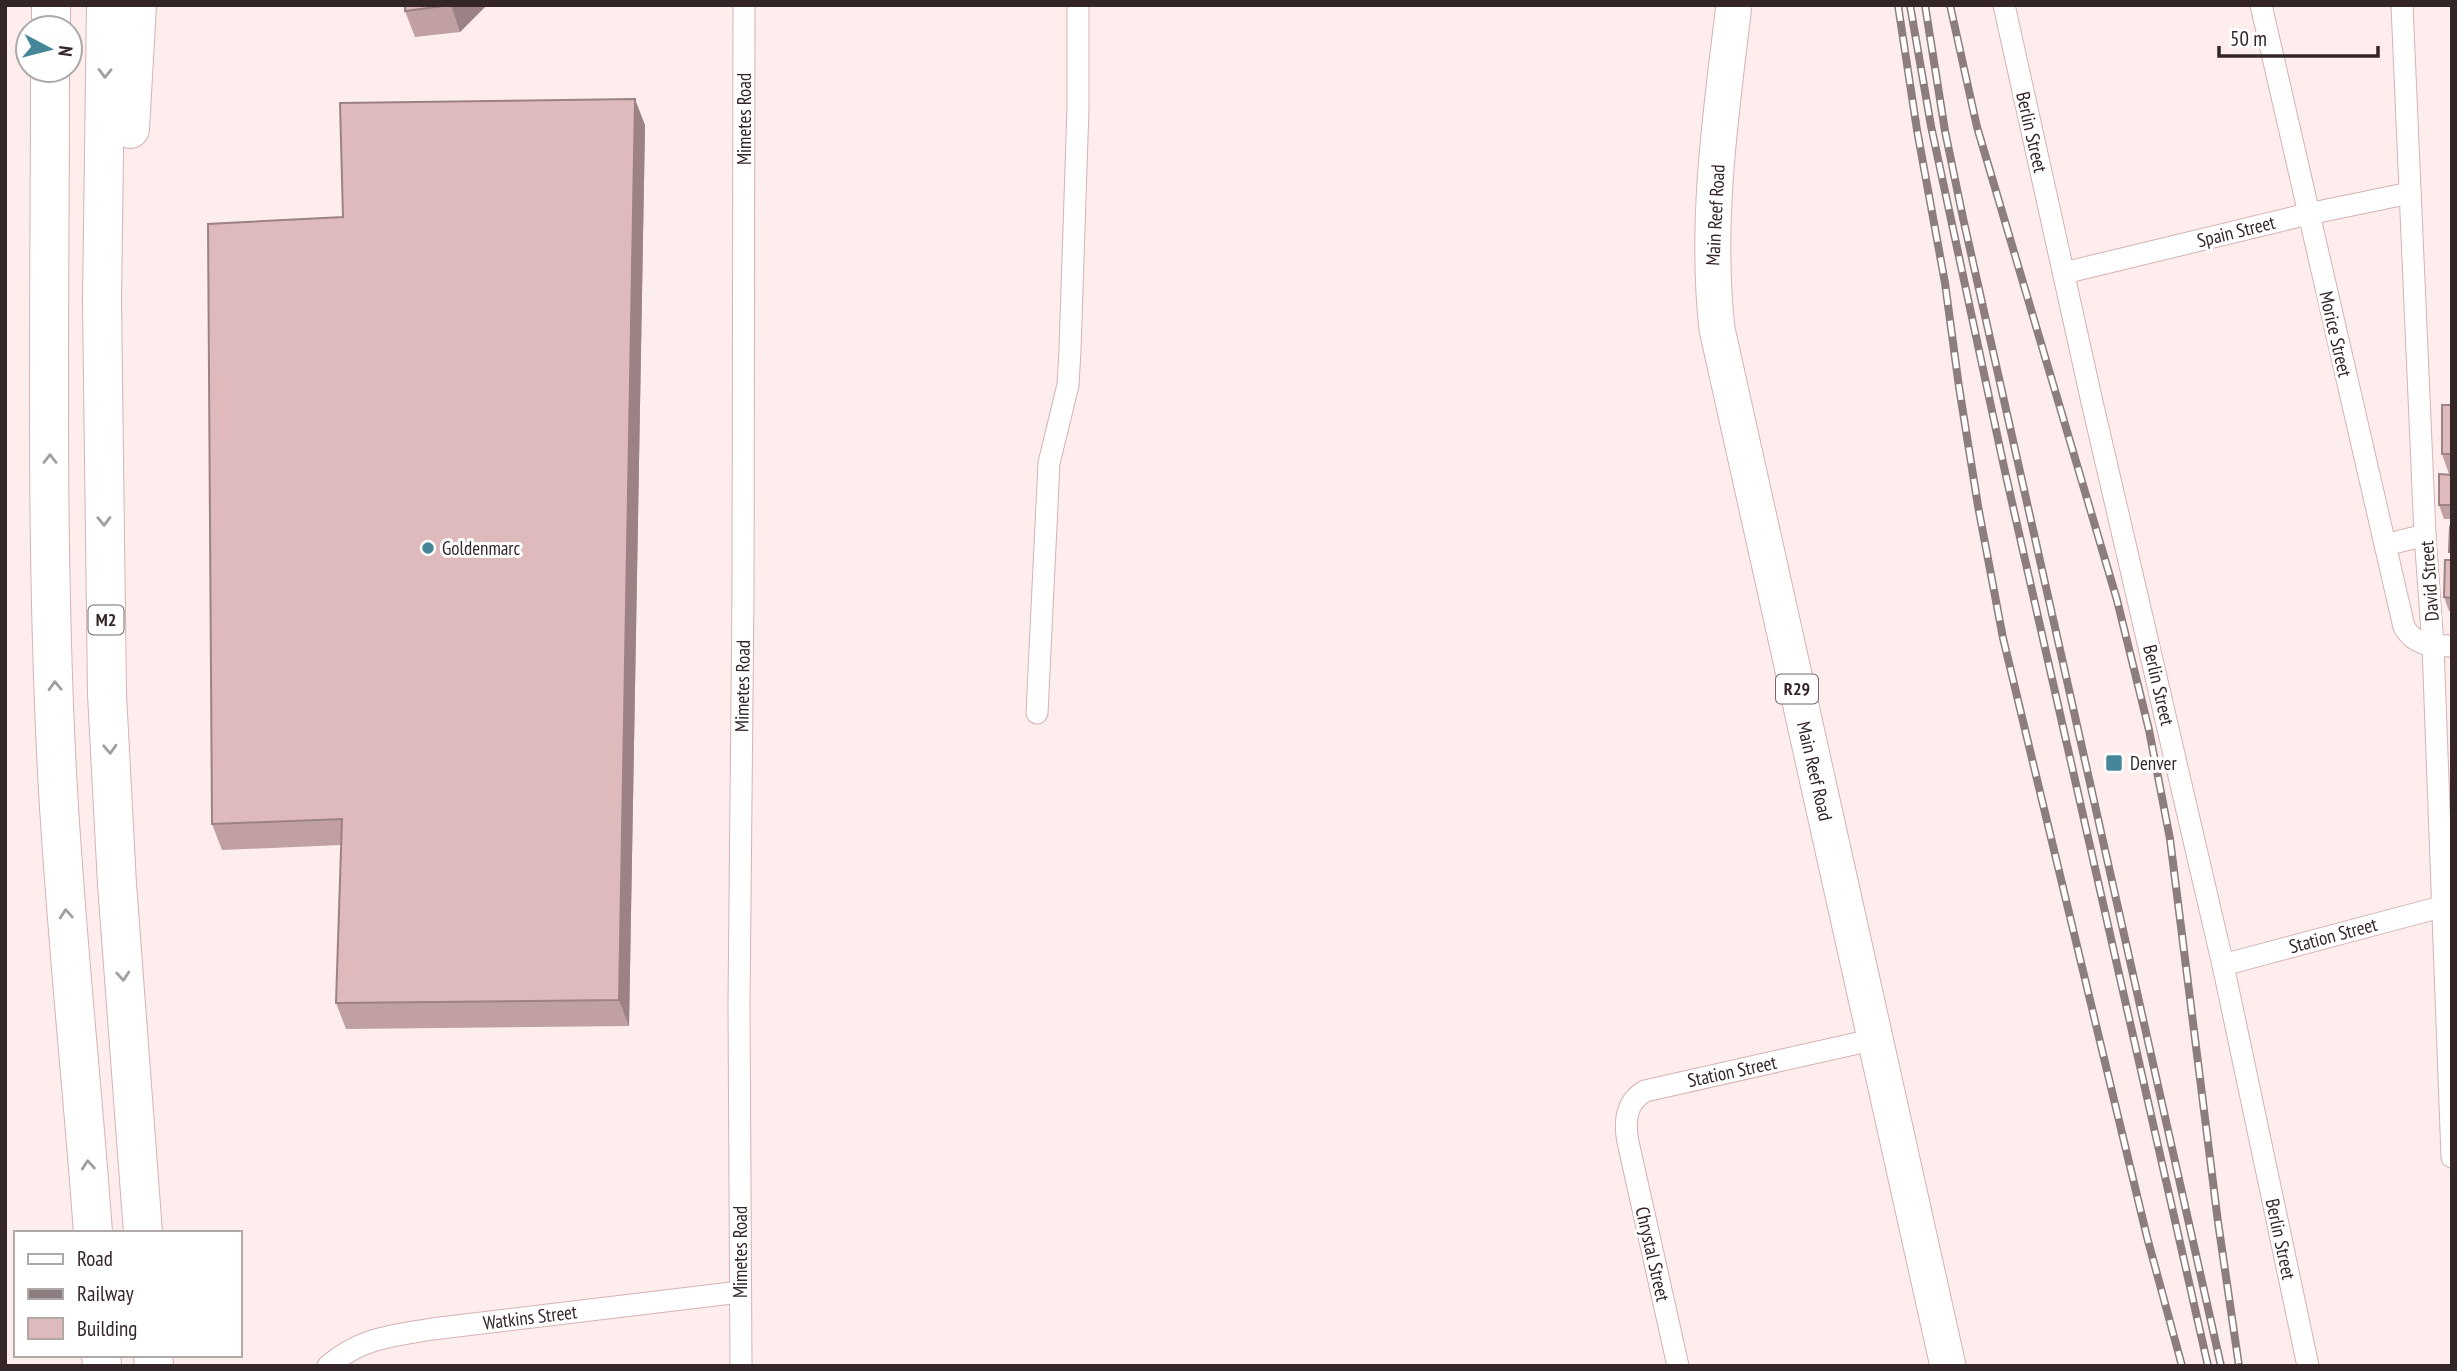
<svg xmlns="http://www.w3.org/2000/svg" width="2457" height="1371" font-family="'PT Sans Narrow',sans-serif">
	<style>
		.lines { fill: none; stroke-linecap: round; stroke-linejoin: round }
		.minor-casing { stroke: #d7b2b4; stroke-width: 23 }
		.primary-casing { stroke: #d7b2b4; stroke-width: 37 }
		.motorway-casing { stroke: #d7b2b4; stroke-width: 40 }
		.minor { stroke: #fff; stroke-width: 21 }
		.primary { stroke: #fff; stroke-width: 35 }
		.motorway { stroke: #fff; stroke-width: 38 }
		.rail-casing { stroke: #8c7d7e; stroke-width: 8 }
		.rail { stroke: #fff; stroke-width: 5; stroke-dasharray: 16; stroke-linecap: butt }
		.wall { fill: #c0a0a2 }
		.shaded-wall { fill: #9c8284 }
		.building { fill: #dfbabc; stroke: #9c8284; stroke-width: 2 }
		.oneway { stroke: #a49d9e }
		.poi-dot { fill: #458798; stroke: #fff; stroke-width: 2.5 }
		.labels { text-anchor: middle; stroke-width: 6; stroke-linejoin: round; paint-order: stroke }
		.shield { fill: #fff; stroke: #716768; stroke-width: 2 }
		.shield-label { font-size: 18px; font-weight: bold; fill: #342627 }
		.street-label { font-size: 19px; fill: #342627; stroke: #fff }
		.poi-label { font-size: 19px; fill: #342627; stroke: #fff; text-anchor: start }
	</style>
	<rect width="100%" height="100%" fill="#fdeded"/>
	<g class="lines">
		<defs>
			<g id="minor">
				<path d="M2004,5L2092,402L2223,965L2308,1366"/>
				<path d="M2261,5L2404,627C2415,646 2432,646 2452,646"/>
				<path d="M2402,5L2425,535L2433,646L2452,1157"/>
				<path d="M2064,273L2308,214L2410,193"/>
				<path d="M2385,545L2425,535"/>
				<path d="M1037,713L1049,463L1068,385L1070,350L1078,108V5"/>
				<path d="M2223,965L2452,904"/>
				<path d="M328,1366C361,1338 390,1336 432,1329L740,1292"/>
				<path d="M741,1366L739,1004L743,595L744,5"/>
				<path d="M1678,1366L1628,1142C1624,1121 1626,1102 1645,1091L1876,1039"/>
			</g>
			<path id="primary" d="M1734,5C1721,112 1705,221 1717,329L1948,1366"/>
			<g id="motorway">
				<path d="M106,5L102,300L107,694L117,884L143,1233"/>
				<path d="M51,28V5"/>
				<path d="M50,70C50,304 45,538 57,772C65,926 82,1079 93,1233"/>
				<path d="M130,129L137,5"/>
				<path d="M101,1355L102,1366"/>
				<path d="M153,1355L154,1366"/>
			</g>
		</defs>
		<use href="#minor" class="minor-casing"/>
		<use href="#primary" class="primary-casing"/>
		<use href="#motorway" class="motorway-casing"/>
		<use href="#minor" class="minor"/>
		<use href="#primary" class="primary"/>
		<use href="#motorway" class="motorway"/>
		<defs>
			<g id="rail">
				<path d="M1898,5L1917,130L1945,283L1959,387L1978,506L2003,638L2147,1237L2182,1366"/>
				<path d="M1910,5L1931,126L2004,467L2208,1366"/>
				<path d="M1925,5L1945,131L1963,218L2221,1366"/>
				<path d="M1950,5L1977,127L2117,600L2149,730L2170,839L2218,1222L2239,1366"/>
			</g>
		</defs>
		<use href="#rail" class="rail-casing"/>
		<use href="#rail" class="rail"/>
	</g>
	<g class="wall">
		<path d="M405,5H487L460,32L415,37L405,11Z"/>
		<path d="M645,125L629,1026L346,1029L336,1003L341,845L222,850L212,824L343,217Z"/>
		<path d="M2452,405V474H2449L2442,454Z"/>
		<path d="M2452,475V519H2444L2439,505Z"/>
		<path d="M2452,560V611H2449L2444,597Z"/>
	</g>
	<g class="shaded-wall">
		<path d="M451,5H487L460,32Z"/>
		<path d="M635,99L645,125L629,1026L619,1000Z"/>
	</g>
	<g class="building">
		<path d="M405,5H451L405,11Z"/>
		<path d="M635,99L619,1000L336,1003L342,819L212,824L208,224L343,217L340,103Z"/>
		<rect x="2442" y="405" width="10" height="49"/>
		<path d="M2439,474L2452,475V505H2439Z"/>
		<path d="M2450,527L2452,528V552H2449Z"/>
		<path d="M2445,560H2452V598L2444,597Z"/>
	</g>
	<defs><path id="oneway-chevron" d="M-2-3.5L2.5 0L-2 3.5" fill="none" stroke-width="1.6" stroke-linecap="round" stroke-linejoin="round" transform="scale(1.75)"/></defs>
	<g class="oneway">
		<use href="#oneway-chevron" transform="translate(105 73) rotate(91)"/>
		<use href="#oneway-chevron" transform="translate(50 459) rotate(-90)"/>
		<use href="#oneway-chevron" transform="translate(104 521) rotate(89)"/>
		<use href="#oneway-chevron" transform="translate(55 686) rotate(-92)"/>
		<use href="#oneway-chevron" transform="translate(110 749) rotate(87)"/>
		<use href="#oneway-chevron" transform="translate(66 914) rotate(-94)"/>
		<use href="#oneway-chevron" transform="translate(123 976) rotate(86)"/>
		<use href="#oneway-chevron" transform="translate(88 1165) rotate(-95)"/>
	</g>
	<g class="poi-dot">
		<circle cx="428" cy="548" r="7"/>
		<rect x="2105" y="754" width="18" height="18" rx="3.5"/>
	</g>
	<g class="labels">
		<g class="shield">
			<rect x="88.5" y="605.5" width="35" height="29" rx="5"/>
			<rect x="1776" y="674.5" width="42" height="29" rx="5"/>
		</g>
		<g class="shield-label">
			<text x="106" y="626">M2</text>
			<text x="1797" y="695">R29</text>
		</g>
		<g class="street-label">
			<text transform="translate(744 119) rotate(-90)" y="7">Mimetes Road</text>
			<text transform="translate(2032 132) rotate(77)" y="7">Berlin Street</text>
			<text transform="translate(1715 215) rotate(-87)" y="7">Main Reef Road</text>
			<text transform="translate(2236 231) rotate(-14)" y="7">Spain Street</text>
			<text transform="translate(2336 334) rotate(77)" y="7">Morice Street</text>
			<text transform="translate(2429 581) rotate(-94)" y="7">David Street</text>
			<text transform="translate(2159 685) rotate(77)" y="7">Berlin Street</text>
			<text transform="translate(742 686) rotate(-89)" y="7">Mimetes Road</text>
			<text transform="translate(1815 771) rotate(77)" y="7">Main Reef Road</text>
			<text transform="translate(2333 935) rotate(-15)" y="7">Station Street</text>
			<text transform="translate(1732 1071) rotate(-12)" y="7">Station Street</text>
			<text transform="translate(2281 1239) rotate(78)" y="7">Berlin Street</text>
			<text transform="translate(740 1252) rotate(-90)" y="7">Mimetes Road</text>
			<text transform="translate(1653 1254) rotate(77)" y="7">Chrystal Street</text>
			<text transform="translate(530 1317) rotate(-7)" y="7">Watkins Street</text>
		</g>
		<g class="poi-label">
			<text x="442" y="555">Goldenmarc</text>
			<text x="2130" y="770">Denver</text>
		</g>
	</g>
	<rect width="2457" height="1371" fill="none" stroke="#342627" stroke-width="14"/>
	<rect x="14" y="1231" width="228" height="126" fill="#ffffff" stroke="#aea8a9" stroke-width="2"/>
	<rect x="28" y="1254" width="35" height="10" fill="#ffffff" stroke="#aea8a9" stroke-width="2"/>
	<text x="77" y="1266" font-size="21" fill="#342627">Road</text>
	<rect x="28" y="1289" width="35" height="10" fill="#8c7d7e" stroke="#aea8a9" stroke-width="2"/>
	<text x="77" y="1301" font-size="21" fill="#342627">Railway</text>
	<rect x="28" y="1318" width="35" height="21" fill="#dfbabc" stroke="#aea8a9" stroke-width="2"/>
	<text x="77" y="1336" font-size="21" fill="#342627">Building</text>
	<g transform="translate(49 49) rotate(97)"><circle r="33" fill="#ffffff" stroke="#aea8a9" stroke-width="2"/>
	<path d="M0-5L12 26L0 18L-12 26Z" fill="#458798"/>
	<text y="-10" font-size="19" font-weight="bold" text-anchor="middle" fill="#342627">N</text>
	</g>
	<path d="M2219 46v10h159v-10" fill="none" stroke="#342627" stroke-width="3.5"/>
	<text x="2230" y="46" font-size="21" fill="#342627" stroke="#ffffff" stroke-width="5" paint-order="stroke">50 m</text>
</svg>
